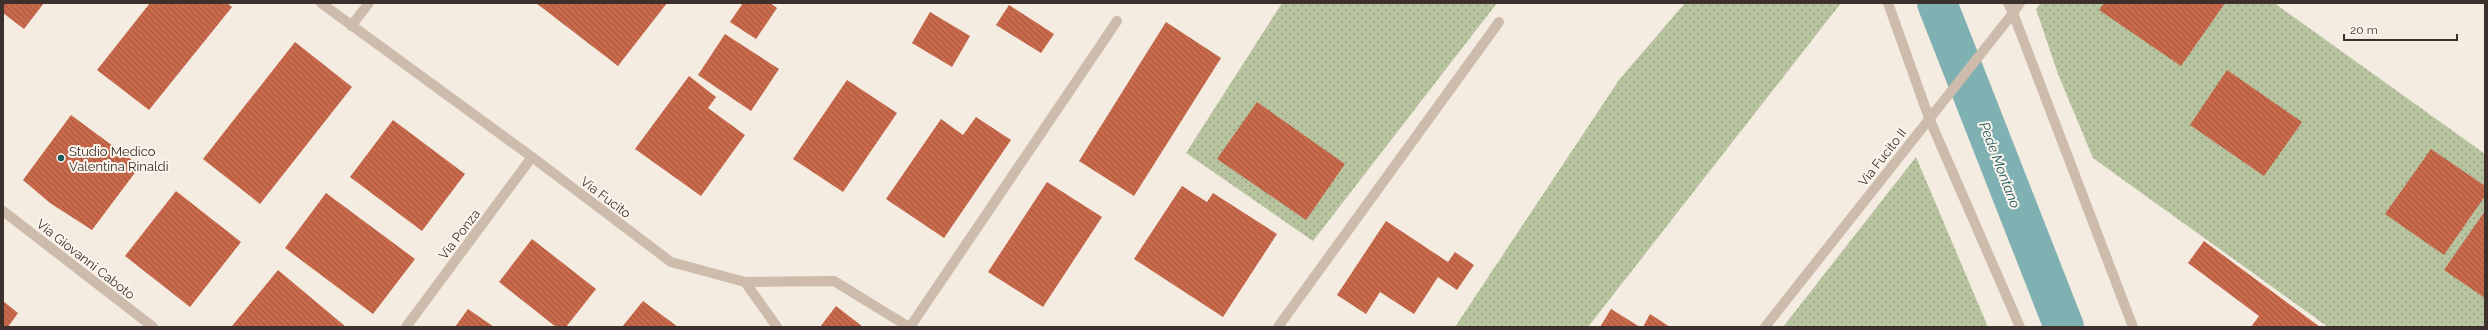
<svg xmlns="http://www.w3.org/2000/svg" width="2488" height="330" font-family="Raleway,sans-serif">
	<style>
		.green { fill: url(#green-dots) }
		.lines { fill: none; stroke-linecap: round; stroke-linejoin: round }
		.canal { stroke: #7fb0b2; stroke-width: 40 }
		.building { fill: url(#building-back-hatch) }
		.lane { stroke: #cdbbac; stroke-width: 10 }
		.street { stroke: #cdbbac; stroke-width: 10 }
		.poi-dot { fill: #1f5a5e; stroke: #fbf5ee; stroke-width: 1.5 }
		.labels { text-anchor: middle; stroke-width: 4; stroke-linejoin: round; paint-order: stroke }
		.poi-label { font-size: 13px; fill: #3b302b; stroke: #fbf5ee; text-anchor: start }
		.street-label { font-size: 13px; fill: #3b302b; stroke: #fbf5ee }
		.water-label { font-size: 14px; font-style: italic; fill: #1f5a5e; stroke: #fbf5ee }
	</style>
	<defs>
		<pattern id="green-dots" width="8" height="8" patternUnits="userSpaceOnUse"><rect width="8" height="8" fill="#b8c4a0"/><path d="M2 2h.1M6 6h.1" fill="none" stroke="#97a083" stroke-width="1.8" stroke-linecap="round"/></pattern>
		<pattern id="building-back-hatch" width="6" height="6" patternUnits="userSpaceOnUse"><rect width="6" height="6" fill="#c8694b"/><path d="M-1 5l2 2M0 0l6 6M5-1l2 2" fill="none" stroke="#a4573f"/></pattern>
	</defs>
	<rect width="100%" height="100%" fill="#f4ebe1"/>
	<g class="green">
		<path d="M1282,3H1497L1313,241L1186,153Z"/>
		<path d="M1685,3H1841L1588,327H1455L1619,80Z"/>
		<path d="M2041,3H2274L2485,154V327H2328L2093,158L2058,74L2036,9Z"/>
		<path d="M1916,157L1988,327H1783Z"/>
	</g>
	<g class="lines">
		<path class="canal" d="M1937,3L2064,327"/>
	</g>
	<g class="building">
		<path d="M3,3H44L24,29L3,13Z"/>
		<path d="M150,3H227L232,7L149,110L97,70Z"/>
		<path d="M536,3H667L618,66Z"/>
		<path d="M743,3H770L777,8L756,39L730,22Z"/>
		<path d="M2104,3H2225L2181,66L2099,10Z"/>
		<path d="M1009,5L1054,34L1041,53L996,25Z"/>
		<path d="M930,12L970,36L952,67L912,43Z"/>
		<path d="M1166,22L1221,58L1134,196L1079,161Z"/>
		<path d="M725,34L779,69L751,111L698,75Z"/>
		<path d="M295,42L352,87L260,204L203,159Z"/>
		<path d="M2227,70L2302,122L2264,176L2190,125Z"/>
		<path d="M689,76L716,97L708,108L745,135L701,196L635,149Z"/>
		<path d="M847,80L897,113L843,192L793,159Z"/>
		<path d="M1257,102L1345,164L1306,220L1217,159Z"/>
		<path d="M71,115L140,166L92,230L50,203L23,180Z"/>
		<path d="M976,117L1011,140L944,238L886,199L941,119L963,135Z"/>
		<path d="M393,120L465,174L422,231L350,177Z"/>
		<path d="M2431,149L2485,186V196L2444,255L2385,214Z"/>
		<path d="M1047,182L1102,217L1043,307L988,272Z"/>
		<path d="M1182,186L1207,202L1213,193L1277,234L1223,317L1134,259Z"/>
		<path d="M176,191L241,242L190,307L125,256Z"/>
		<path d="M326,193L415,259L373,314L285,248Z"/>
		<path d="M2485,211V298L2444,270Z"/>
		<path d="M1386,221L1448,262L1455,252L1474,265L1457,290L1438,277L1414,314L1380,292L1366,314L1337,295Z"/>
		<path d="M532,239L596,289L566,327H556L499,282Z"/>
		<path d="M2204,241L2320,327H2251L2259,316L2188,263Z"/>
		<path d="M278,270L346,327L232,326Z"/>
		<path d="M3,301L18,313L8,327H3Z"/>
		<path d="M643,301L678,327H622Z"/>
		<path d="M836,306L863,327H820Z"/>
		<path d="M468,309L494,327H455Z"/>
		<path d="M1611,309L1640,327H1600Z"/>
		<path d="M1650,314L1670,327H1643Z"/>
	</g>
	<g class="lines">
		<path class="lane" d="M1278,327L1499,22"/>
		<g class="street">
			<path d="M321,3L532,157L671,262L745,282L834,281L909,327"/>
			<path d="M1888,3L1929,118L2020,327"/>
			<path d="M2020,3L2013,13L2133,327"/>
			<path d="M351,26L369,3"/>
			<path d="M3,211L153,327"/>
			<path d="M745,282L777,327"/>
			<path d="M406,327L532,157"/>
			<path d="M910,327L1117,21"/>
			<path d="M1765,327L2013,13L2008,3"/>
		</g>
	</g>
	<circle class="poi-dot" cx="61" cy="158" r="4"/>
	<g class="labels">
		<g class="poi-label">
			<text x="69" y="156">Studio Medico<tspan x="69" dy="15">Valentina Rinaldi</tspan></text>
		</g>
		<g class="street-label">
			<text transform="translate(1882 157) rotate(-52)" y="5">Via Fucito II</text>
			<text transform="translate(606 197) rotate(37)" y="5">Via Fucito</text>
			<text transform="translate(459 234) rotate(-53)" y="5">Via Ponza</text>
			<text transform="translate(86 259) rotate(38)" y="5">Via Giovanni Caboto</text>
		</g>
		<g class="water-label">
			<text transform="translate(2000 165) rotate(69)" y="5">Pede Montano</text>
		</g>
	</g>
	<rect width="2488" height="330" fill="none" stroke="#3b302b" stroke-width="8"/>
	<path d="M2344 34v6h113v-6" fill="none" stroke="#3b302b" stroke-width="2"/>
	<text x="2350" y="34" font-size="12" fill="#3b302b" stroke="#fbf5ee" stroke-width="3" paint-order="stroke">20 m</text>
</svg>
